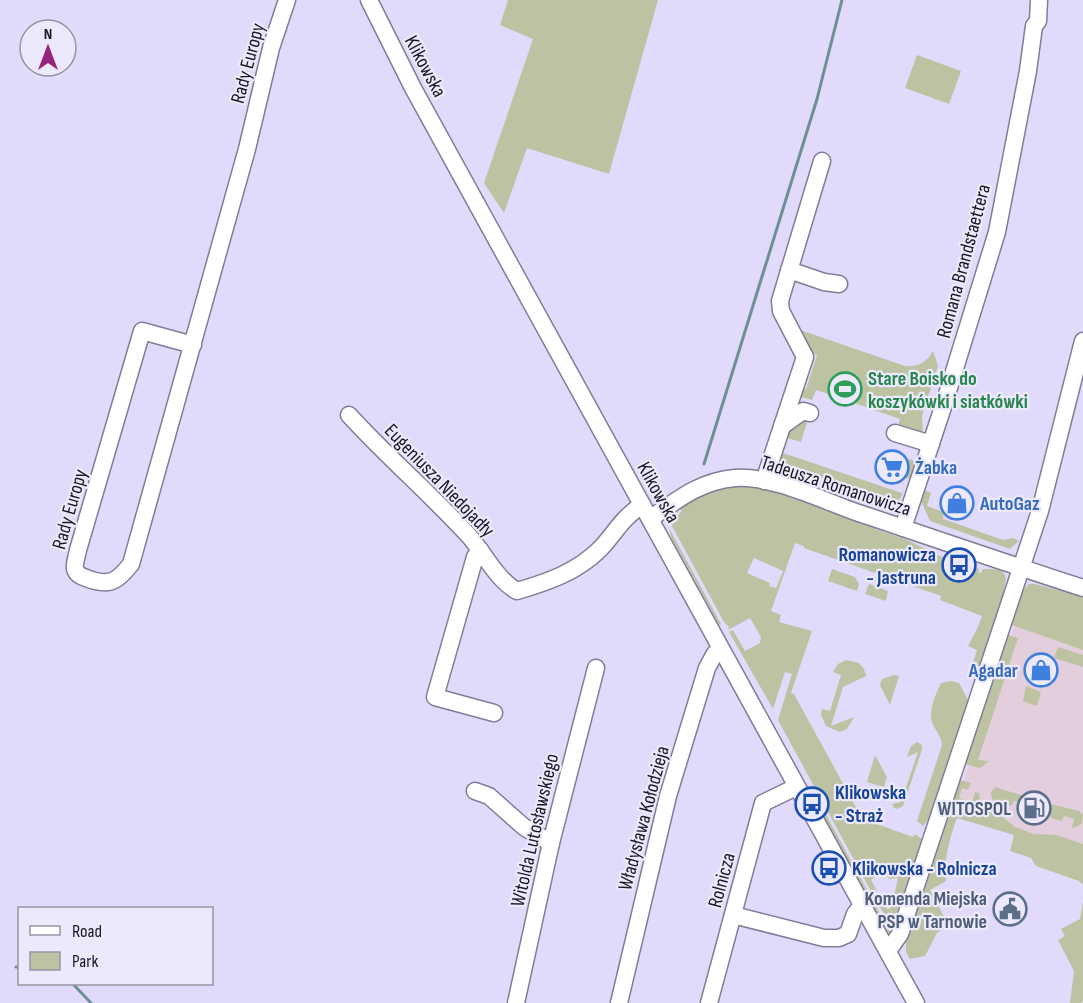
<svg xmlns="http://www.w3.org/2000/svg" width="1083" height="1003" font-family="'Sofia Sans Condensed',sans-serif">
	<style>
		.industrial { fill: #e3cedd }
		.green { fill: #bdc3a2; fill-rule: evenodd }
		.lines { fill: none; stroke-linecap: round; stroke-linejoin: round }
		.stream { stroke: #6b9195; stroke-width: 3 }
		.minor-casing { stroke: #827c98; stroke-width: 19 }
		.minor { stroke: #fff; stroke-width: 16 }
		.labels { text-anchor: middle; stroke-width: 4.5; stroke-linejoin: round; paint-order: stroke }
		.street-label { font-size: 20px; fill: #1a1823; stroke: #ede9fc }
		.leisure-label { font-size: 20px; font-weight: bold; fill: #27864d; stroke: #ede9fc; text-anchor: start }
		.shop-label { font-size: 20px; font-weight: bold; fill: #366cbe; stroke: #ede9fc; text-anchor: start }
		.transit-label { font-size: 20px; font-weight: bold; fill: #164399; stroke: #ede9fc; text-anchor: start }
		.service-label { font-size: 20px; font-weight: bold; fill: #4e5e75; stroke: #ede9fc; text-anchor: end }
	</style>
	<rect width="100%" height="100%" fill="#e1dafa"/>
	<path class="industrial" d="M1016,621L1083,643V853L954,810Z"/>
	<g class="green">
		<path d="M508,0H658L609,174L527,148L504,213L484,183L533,39L500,25Z"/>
		<path d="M917,55L961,71L949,104L905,88Z"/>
		<path d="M800,330L905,366C918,367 926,363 933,351L938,366L922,415L923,437L897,429L900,419L823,392L816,390L812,400L798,396V387L806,389L817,355L805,350Z"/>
		<path d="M809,416L801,442L784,437L787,427Z"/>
		<path d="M781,447H784L783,453L899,492L902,493L904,489C901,498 898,505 889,508L822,478L778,470L777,458Z"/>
		<path d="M905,458L916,461L910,479L896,474L899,473Z"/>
		<path d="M737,484L768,488L876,526L875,529L905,539L944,558L956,562L955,565L962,567L963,564L979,569L978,572L981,573L983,569C990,569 1001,568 1005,575C1010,584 984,653 979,666L971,669L977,650L968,646L977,629L982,616L940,600L941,596L804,548V546L795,543L771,611L781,615L779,622L812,631L791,693L794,694L858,811L857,817L913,837L915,834L922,839L892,927L874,897L879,895L887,909L891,908L898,878L889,879L883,871L871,880L877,891L872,893L778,720L792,674L785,672L773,709L729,632L733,630L745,651L760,643L761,637L750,618L728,630L729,627L724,622L672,526L674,519L682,511L678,507L694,495ZM754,558L783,571L776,588L769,586L770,583L747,573Z"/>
		<path d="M925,490L931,493L927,506L944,512L943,519L1003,540L1013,538L1019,541L1010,549L930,521L921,501Z"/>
		<path d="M669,528L721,624L719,625L671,537Z"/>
		<path d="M832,569L855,577L859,584L857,591L828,581Z"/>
		<path d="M869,584L888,591L886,601L865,594Z"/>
		<path d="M1029,584H1035L1083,597V650L1012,625L1023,590Z"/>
		<path d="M1008,635L1018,638L978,760L989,761L980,768L965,764Z"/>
		<path d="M1058,647L1083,655V667L1054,658Z"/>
		<path d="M846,660L859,663L864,669L866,676L843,687L831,726L854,717L847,729L840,732L826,726L821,715L822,709L830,711L841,675L833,672L838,664Z"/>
		<path d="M894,675L899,676L890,705L880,685L882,679Z"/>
		<path d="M951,681L959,683L968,700L928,820L923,826L917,821L942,745C941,735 935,731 932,722C928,711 936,693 941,683Z"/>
		<path d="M1026,686L1041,692L1037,706L1023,701Z"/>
		<path d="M917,742L922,745V750L903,806L897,809L894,808L892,804L901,802L918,752L907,757L911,746Z"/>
		<path d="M875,755L887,777L884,787L867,782Z"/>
		<path d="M960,780L971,783L968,790L962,788L959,798L972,802L975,792L979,793L981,808L1004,818L1015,827L1034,834L1056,835L1083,844V885L1079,881L1036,866L1031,858L1010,851L1014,835L957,818C950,838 943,860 946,881L930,890L949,926L937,933L925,956L910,959L906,952V943Z"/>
		<path d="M995,787L1027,797L1023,811L1019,809L1021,803L1014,801L1011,806L992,799L991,792Z"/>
		<path d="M1046,803L1079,811L1083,815L1082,824L1073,828L1072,827L1074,819L1064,816L1062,821L1051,818V816L1045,813L1041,816Z"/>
		<path d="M824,811L890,932L889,933L885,932L834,838L822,812Z"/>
		<path d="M1083,902V1000L1082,1003H1070L1074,971L1058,940L1065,936L1061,929L1080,919Z"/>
	</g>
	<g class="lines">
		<g class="stream">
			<path d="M704,464L817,99L842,0"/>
			<path d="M16,967H20"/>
			<path d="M73,984L91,1003"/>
		</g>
		<defs>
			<g id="minor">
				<path d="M369,0L413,88L916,1003"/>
				<path d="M789,270L824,282L839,284"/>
				<path d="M193,345L142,331L78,550C77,556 74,564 75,569C77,575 81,576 86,578C109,587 117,582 131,564L247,149L271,48L287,0"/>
				<path d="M349,415C387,457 431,494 469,536C485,554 496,579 517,591C548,582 577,572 600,549C616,532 621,519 642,505"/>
				<path d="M782,426L803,411L810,413"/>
				<path d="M895,433L931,444"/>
				<path d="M764,481L805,357L781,311L780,301L822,161"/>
				<path d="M650,519C677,500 700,481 735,478C769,475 820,499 853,511C930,537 1006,563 1083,588"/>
				<path d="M903,528L944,404L997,232L1028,71L1034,26L1038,21L1039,0"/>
				<path d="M480,550L475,557L435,697L494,713"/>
				<path d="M475,791L489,796L524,827L551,843"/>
				<path d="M733,915L824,938H839L848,934L855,914L862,905"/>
				<path d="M888,951L900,934L1040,511L1083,341"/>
				<path d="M516,1003L551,843L596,668"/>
				<path d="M619,1003L668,796L707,668L714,655L720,648"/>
				<path d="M709,1003L763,803L796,787"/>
			</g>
		</defs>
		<use href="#minor" class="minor-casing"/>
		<use href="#minor" class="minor"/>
	</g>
	<defs>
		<symbol id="stadium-ring" viewBox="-11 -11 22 22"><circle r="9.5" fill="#ede9fc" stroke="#2e9e5b" stroke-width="1.5"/><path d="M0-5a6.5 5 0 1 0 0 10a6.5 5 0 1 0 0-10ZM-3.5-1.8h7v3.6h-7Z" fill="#2e9e5b"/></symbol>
		<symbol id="supermarket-ring" viewBox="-11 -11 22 22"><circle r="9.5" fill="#ede9fc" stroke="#3f7fe0" stroke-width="1.5"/><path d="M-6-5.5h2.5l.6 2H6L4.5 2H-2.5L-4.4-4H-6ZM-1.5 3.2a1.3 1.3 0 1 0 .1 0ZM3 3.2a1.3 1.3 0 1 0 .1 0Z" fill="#3f7fe0"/></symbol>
		<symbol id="shop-ring" viewBox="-11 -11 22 22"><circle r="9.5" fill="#ede9fc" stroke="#3f7fe0" stroke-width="1.5"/><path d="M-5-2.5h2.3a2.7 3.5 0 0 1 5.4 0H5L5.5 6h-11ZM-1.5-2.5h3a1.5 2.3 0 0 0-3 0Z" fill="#3f7fe0"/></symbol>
		<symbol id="bus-ring" viewBox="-11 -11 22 22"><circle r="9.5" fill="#ede9fc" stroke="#1a4fb4" stroke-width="1.5"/><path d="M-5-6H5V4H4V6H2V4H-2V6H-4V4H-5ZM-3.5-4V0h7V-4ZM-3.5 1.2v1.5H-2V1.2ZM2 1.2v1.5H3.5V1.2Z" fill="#1a4fb4"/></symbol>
		<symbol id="fuel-ring" viewBox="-11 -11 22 22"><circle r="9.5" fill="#ede9fc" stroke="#5c6f8a" stroke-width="1.5"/><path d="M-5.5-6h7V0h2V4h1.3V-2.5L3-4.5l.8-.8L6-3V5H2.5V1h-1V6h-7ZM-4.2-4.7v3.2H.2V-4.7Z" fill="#5c6f8a"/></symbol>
		<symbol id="civic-ring" viewBox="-11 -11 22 22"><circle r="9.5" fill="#ede9fc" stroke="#5c6f8a" stroke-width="1.5"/><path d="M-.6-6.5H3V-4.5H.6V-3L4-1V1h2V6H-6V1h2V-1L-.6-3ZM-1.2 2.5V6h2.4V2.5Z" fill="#5c6f8a"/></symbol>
	</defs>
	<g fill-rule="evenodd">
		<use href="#stadium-ring" x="826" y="370" width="38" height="38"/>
		<use href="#supermarket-ring" x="873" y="448" width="38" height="38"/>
		<use href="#shop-ring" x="938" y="484" width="38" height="38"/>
		<use href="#bus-ring" x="940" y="546" width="38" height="38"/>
		<use href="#shop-ring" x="1022" y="651" width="38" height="38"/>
		<use href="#bus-ring" x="793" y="785" width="38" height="38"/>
		<use href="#fuel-ring" x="1015" y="789" width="38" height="38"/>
		<use href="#bus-ring" x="810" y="849" width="38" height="38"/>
		<use href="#civic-ring" x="991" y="890" width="38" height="38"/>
	</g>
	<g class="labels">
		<g class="street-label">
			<text transform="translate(247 63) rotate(-75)" y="7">Rady Europy</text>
			<text transform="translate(426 66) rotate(62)" y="7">Klikowska</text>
			<text transform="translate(963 261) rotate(-75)" y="7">Romana Brandstaettera</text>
			<text transform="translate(440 480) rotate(46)" y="7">Eugeniusza Niedojadły</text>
			<text transform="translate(836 485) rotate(18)" y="7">Tadeusza Romanowicza</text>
			<text transform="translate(659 492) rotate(61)" y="7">Klikowska</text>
			<text transform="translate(69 509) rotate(-74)" y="7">Rady Europy</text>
			<text transform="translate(643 818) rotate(-75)" y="7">Władysława Kołodzieja</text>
			<text transform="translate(534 830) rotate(-77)" y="7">Witolda Lutosławskiego</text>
			<text transform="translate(721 880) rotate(-75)" y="7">Rolnicza</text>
		</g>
		<g class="leisure-label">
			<text x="868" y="385">Stare Boisko do<tspan x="868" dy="23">koszykówki i siatkówki</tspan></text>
		</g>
		<g class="shop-label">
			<text x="915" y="474">Żabka</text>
			<text x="980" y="510">AutoGaz</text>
			<text x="1018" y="677" text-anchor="end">Agadar</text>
		</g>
		<g class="transit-label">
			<text x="936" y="561" text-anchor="end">Romanowicza<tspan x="936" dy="23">- Jastruna</tspan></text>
			<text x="835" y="799">Klikowska<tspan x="835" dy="23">- Straż</tspan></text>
			<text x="852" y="875">Klikowska - Rolnicza</text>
		</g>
		<g class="service-label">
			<text x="1011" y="815">WITOSPOL</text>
			<text x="987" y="905">Komenda Miejska<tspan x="987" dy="23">PSP w Tarnowie</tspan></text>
		</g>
	</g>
	<rect x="18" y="907" width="195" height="78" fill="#ede9fc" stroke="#9995a5" stroke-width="1.5"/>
	<rect x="30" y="926" width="30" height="9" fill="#ffffff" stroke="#9995a5" stroke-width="1.5"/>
	<text x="72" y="937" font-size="18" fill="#1a1823">Road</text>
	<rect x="30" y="952" width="30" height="18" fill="#bdc3a2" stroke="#9995a5" stroke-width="1.5"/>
	<text x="72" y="967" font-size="18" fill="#1a1823">Park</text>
	<g transform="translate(48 48)"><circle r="28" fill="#ede9fc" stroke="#9995a5" stroke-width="1.5"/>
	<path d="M0-4.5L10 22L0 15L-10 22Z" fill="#98217c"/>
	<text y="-9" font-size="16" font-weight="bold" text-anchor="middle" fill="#1a1823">N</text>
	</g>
</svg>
